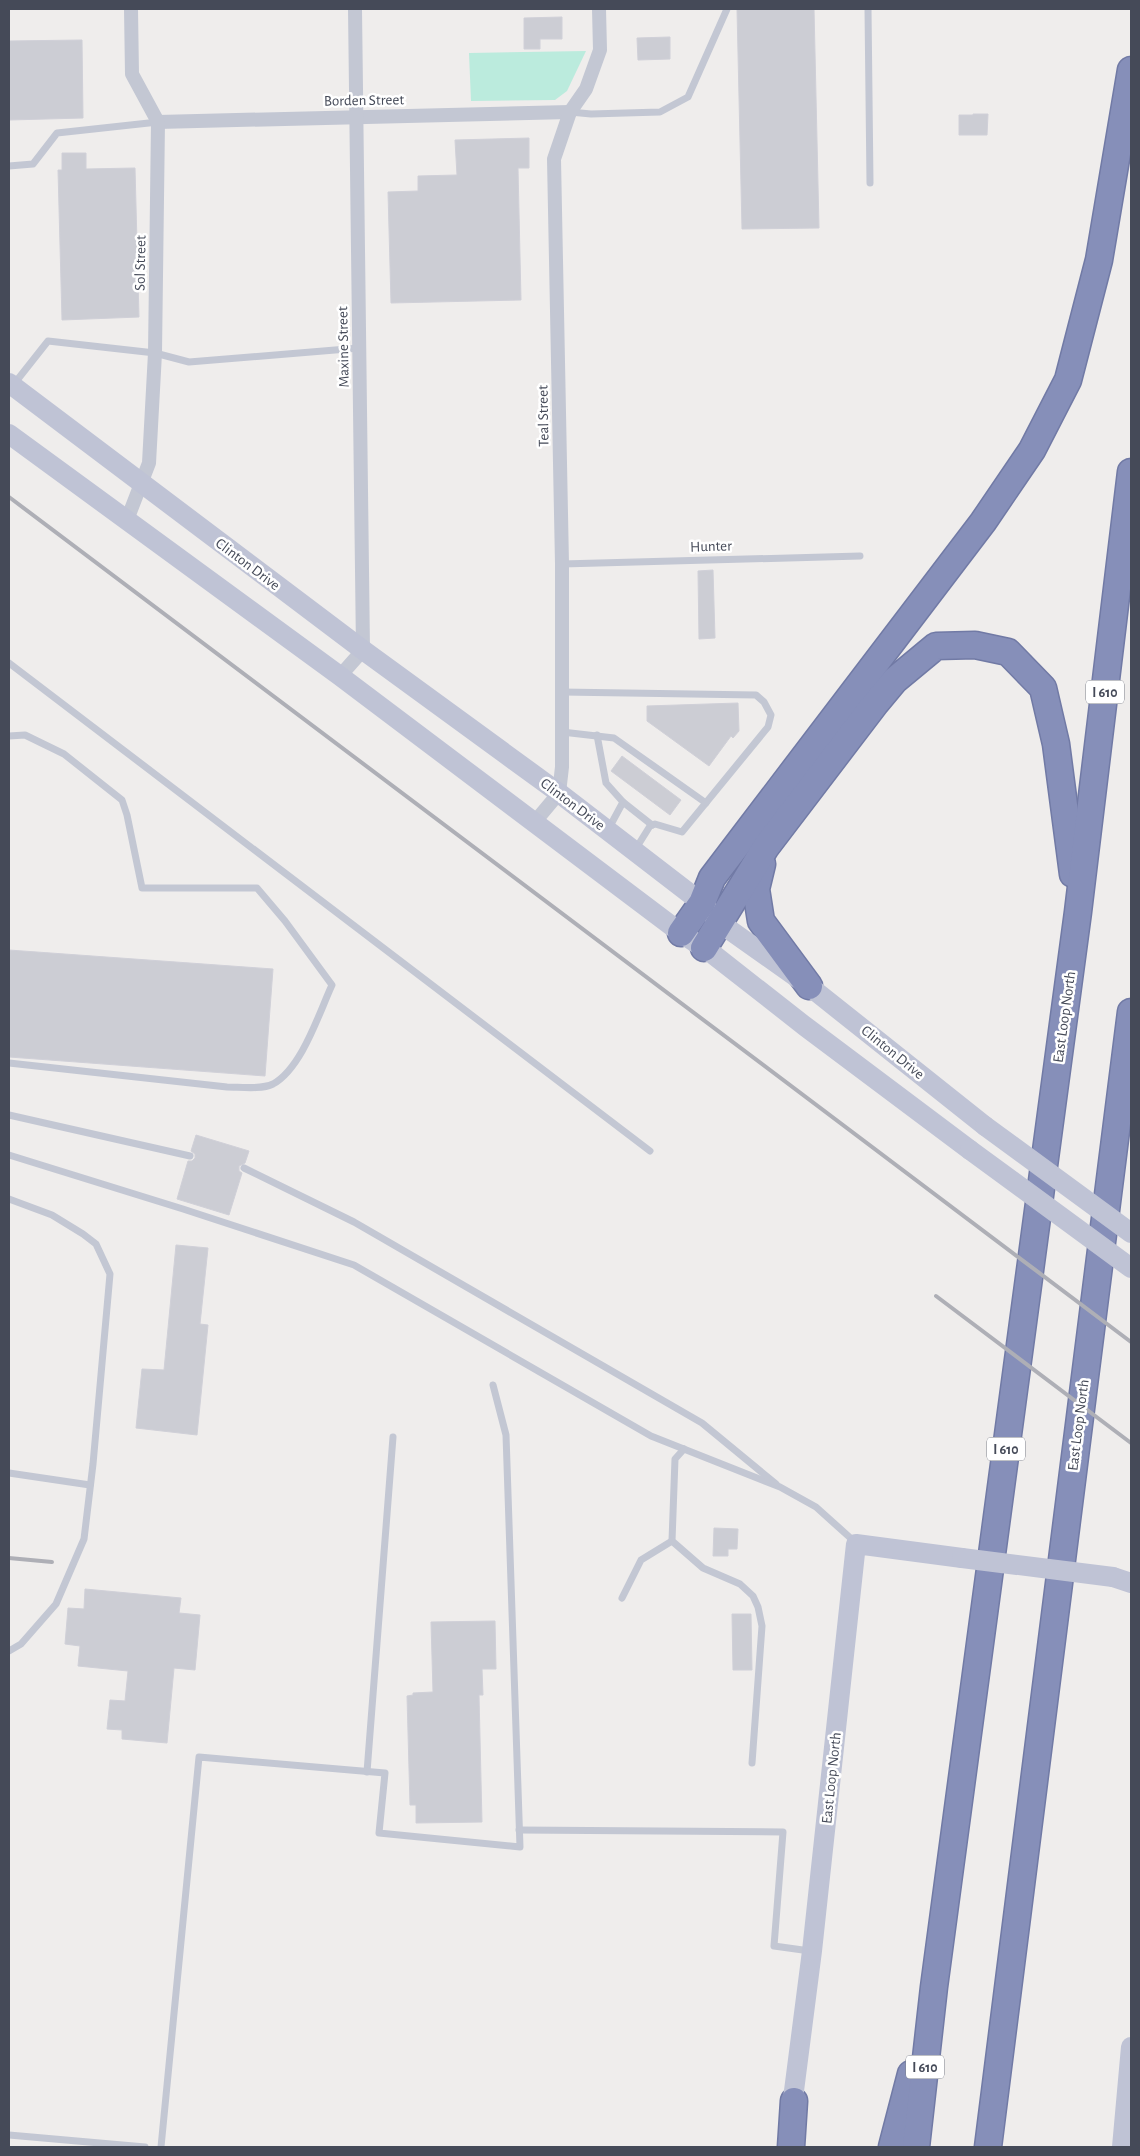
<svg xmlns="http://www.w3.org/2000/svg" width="1140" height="2156" font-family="'Alegreya Sans',sans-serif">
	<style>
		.green { fill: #bbebdd }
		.building { fill: #cccdd4; stroke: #d0d0d8 }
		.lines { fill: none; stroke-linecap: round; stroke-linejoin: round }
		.highway-casing { stroke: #717aa5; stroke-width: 29 }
		.lane { stroke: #c3c7d3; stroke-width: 7 }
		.street { stroke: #c3c7d3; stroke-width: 14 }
		.secondary { stroke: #bfc3d5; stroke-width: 20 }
		.highway { stroke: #868fb9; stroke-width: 26 }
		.rail { stroke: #aeafb6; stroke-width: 4 }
		.secondary-bridge { stroke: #bfc3d5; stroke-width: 20 }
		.labels { text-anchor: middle; stroke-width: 5; stroke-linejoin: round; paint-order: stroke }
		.shield { fill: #fff; stroke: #7d808a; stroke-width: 1 }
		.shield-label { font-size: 14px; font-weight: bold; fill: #454a58 }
		.street-label { font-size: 15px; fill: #454a58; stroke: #fff }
	</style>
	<rect width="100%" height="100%" fill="#efedec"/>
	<path class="green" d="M586,51L567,91L555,100L471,101L469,53Z"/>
	<g class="building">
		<path d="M737,9H814L819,228L742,229Z"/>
		<path d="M562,17V39H540V49H524V18Z"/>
		<path d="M670,37V59L638,60L637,38Z"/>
		<path d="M82,40L83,118L9,120V41Z"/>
		<path d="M973,114H988L987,135H959V115H973Z"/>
		<path d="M529,138V168H518L521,300L391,303L388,192L418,191V176L457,175L455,140Z"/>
		<path d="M62,153H86V169L135,168L139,317L62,320L58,170H62Z"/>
		<path d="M713,570L715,638L699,639L698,571Z"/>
		<path d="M738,703L739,731L733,738L731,736L709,766L647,721V706Z"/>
		<path d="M622,756L681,800L670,815L611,771Z"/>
		<path d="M9,950L273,969L265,1076L9,1057Z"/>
		<path d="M196,1135L249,1151L245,1163L239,1166V1171L242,1173L229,1215L177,1199L188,1161H192L195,1158V1154L191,1151Z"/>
		<path d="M176,1245L208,1248L200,1324L208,1325L197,1435L136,1428L142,1369L164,1370Z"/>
		<path d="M714,1528L738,1529L737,1549H728V1556H713Z"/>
		<path d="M85,1589L181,1598L179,1613L200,1615L195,1670L174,1668L167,1743L122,1739V1730L107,1729L110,1700L125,1701L128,1671L78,1666L80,1646L65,1644L68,1608L84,1609Z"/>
		<path d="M732,1614H751L752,1670H733Z"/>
		<path d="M495,1621L496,1669H482L483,1695H479L482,1822L416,1823V1805H410L407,1696L413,1695V1693L433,1692L431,1622Z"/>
	</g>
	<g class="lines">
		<defs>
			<g id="highway">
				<path d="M762,864L756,889L761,921L809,986"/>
				<path d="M681,933L702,903L712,878L983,522L1032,450L1068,380L1099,260L1131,70"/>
				<path d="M704,948L766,847L875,704L895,680L936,646L975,645L1008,652L1043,688L1056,744L1073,874"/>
				<path d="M791,2147L794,2101"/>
				<path d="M892,2147L911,2074"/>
				<path d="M916,2147L934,1987L1078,912L1131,472"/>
				<path d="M988,2147L1131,1012"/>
			</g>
		</defs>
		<use href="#highway" class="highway-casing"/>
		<g class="lane">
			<path d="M868,9L870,183"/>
			<path d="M570,112L591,114L660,112L688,97L727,9"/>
			<path d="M9,166L33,164L57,133L158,122"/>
			<path d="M14,384L48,341L155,353L189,362L359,348"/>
			<path d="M562,564L860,556"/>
			<path d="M9,663L650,1151"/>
			<path d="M562,692L756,695L764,702L771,715L768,727L682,832L655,824L650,826L635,850"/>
			<path d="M562,732L614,738L706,803"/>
			<path d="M597,735L606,783L623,802L609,828"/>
			<path d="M9,736L25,735L64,754L122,800L127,815L142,888H257L285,921L332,985C319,1013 302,1068 273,1084C261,1090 240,1087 227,1087L9,1063"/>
			<path d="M623,802L652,825"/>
			<path d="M9,1115L190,1156"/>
			<path d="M9,1155L183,1209L354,1265L651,1436L780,1487L816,1507L856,1543"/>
			<path d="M244,1168L354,1222L702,1423L776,1484"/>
			<path d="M9,1199L52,1215L83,1234L96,1244L110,1274L93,1464L84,1539L56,1604L21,1644L9,1651"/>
			<path d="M684,1449L675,1459L672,1541L703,1568L740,1584L753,1596L758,1607L762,1626L752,1763"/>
			<path d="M9,1473L90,1485"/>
			<path d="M622,1598L641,1560L672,1541"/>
			<path d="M367,1772L393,1437"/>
			<path d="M519,1830L783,1832L774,1946L810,1951"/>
			<path d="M9,2135L145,2147"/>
			<path d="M161,2147L199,1757L385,1773L379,1833L520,1847L506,1435L493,1385"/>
		</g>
		<g class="street">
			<path d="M158,122L570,112"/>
			<path d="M127,520L149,463L155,353L158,122L132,74L131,9"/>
			<path d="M340,676L363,650L355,9"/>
			<path d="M533,824L559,793L562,767V564L554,159L570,112L586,89L600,50L599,9"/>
		</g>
		<g class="secondary">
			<path d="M9,383L363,650L559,793L702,903L720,923L809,986L985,1126"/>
			<path d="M9,434L340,676L681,933L714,955L806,1027L970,1150"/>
			<path d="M1113,1577L1131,1583"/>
			<path d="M791,2114L812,1951L856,1544L962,1558"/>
			<path d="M1122,2147L1131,2047"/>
		</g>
		<use href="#highway" class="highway"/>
		<g class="rail">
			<path d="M9,497L1131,1342"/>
			<path d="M936,1296L1131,1443"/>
			<path d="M9,1558L52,1562"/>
		</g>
		<g class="secondary-bridge">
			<path d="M985,1126L1131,1233"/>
			<path d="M970,1150L1131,1268"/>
			<path d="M962,1558L1113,1577"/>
		</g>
	</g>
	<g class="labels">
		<g class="shield">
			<rect x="1086" y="680.5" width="38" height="23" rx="4"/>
			<rect x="987" y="1437.5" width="38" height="23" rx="4"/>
			<rect x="906" y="2055.5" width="38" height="23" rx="4"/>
		</g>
		<g class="shield-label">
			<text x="1105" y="697">I 610</text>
			<text x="1006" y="1454">I 610</text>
			<text x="925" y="2072">I 610</text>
		</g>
		<g class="street-label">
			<text transform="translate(364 100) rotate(-1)" y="5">Borden Street</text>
			<text transform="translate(140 263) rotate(-89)" y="5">Sol Street</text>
			<text transform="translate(343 347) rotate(-91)" y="5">Maxine Street</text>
			<text transform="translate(543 416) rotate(-91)" y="5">Teal Street</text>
			<text transform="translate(711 546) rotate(-2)" y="5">Hunter</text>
			<text transform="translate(248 564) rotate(37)" y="5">Clinton Drive</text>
			<text transform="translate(573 804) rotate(37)" y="5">Clinton Drive</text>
			<text transform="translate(1064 1017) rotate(-82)" y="5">East Loop North</text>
			<text transform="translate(893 1052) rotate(39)" y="5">Clinton Drive</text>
			<text transform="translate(1078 1425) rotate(-83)" y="5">East Loop North</text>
			<text transform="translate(831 1778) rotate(-84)" y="5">East Loop North</text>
		</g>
	</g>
	<rect width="1140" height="2156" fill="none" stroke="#454a58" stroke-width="20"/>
</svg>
